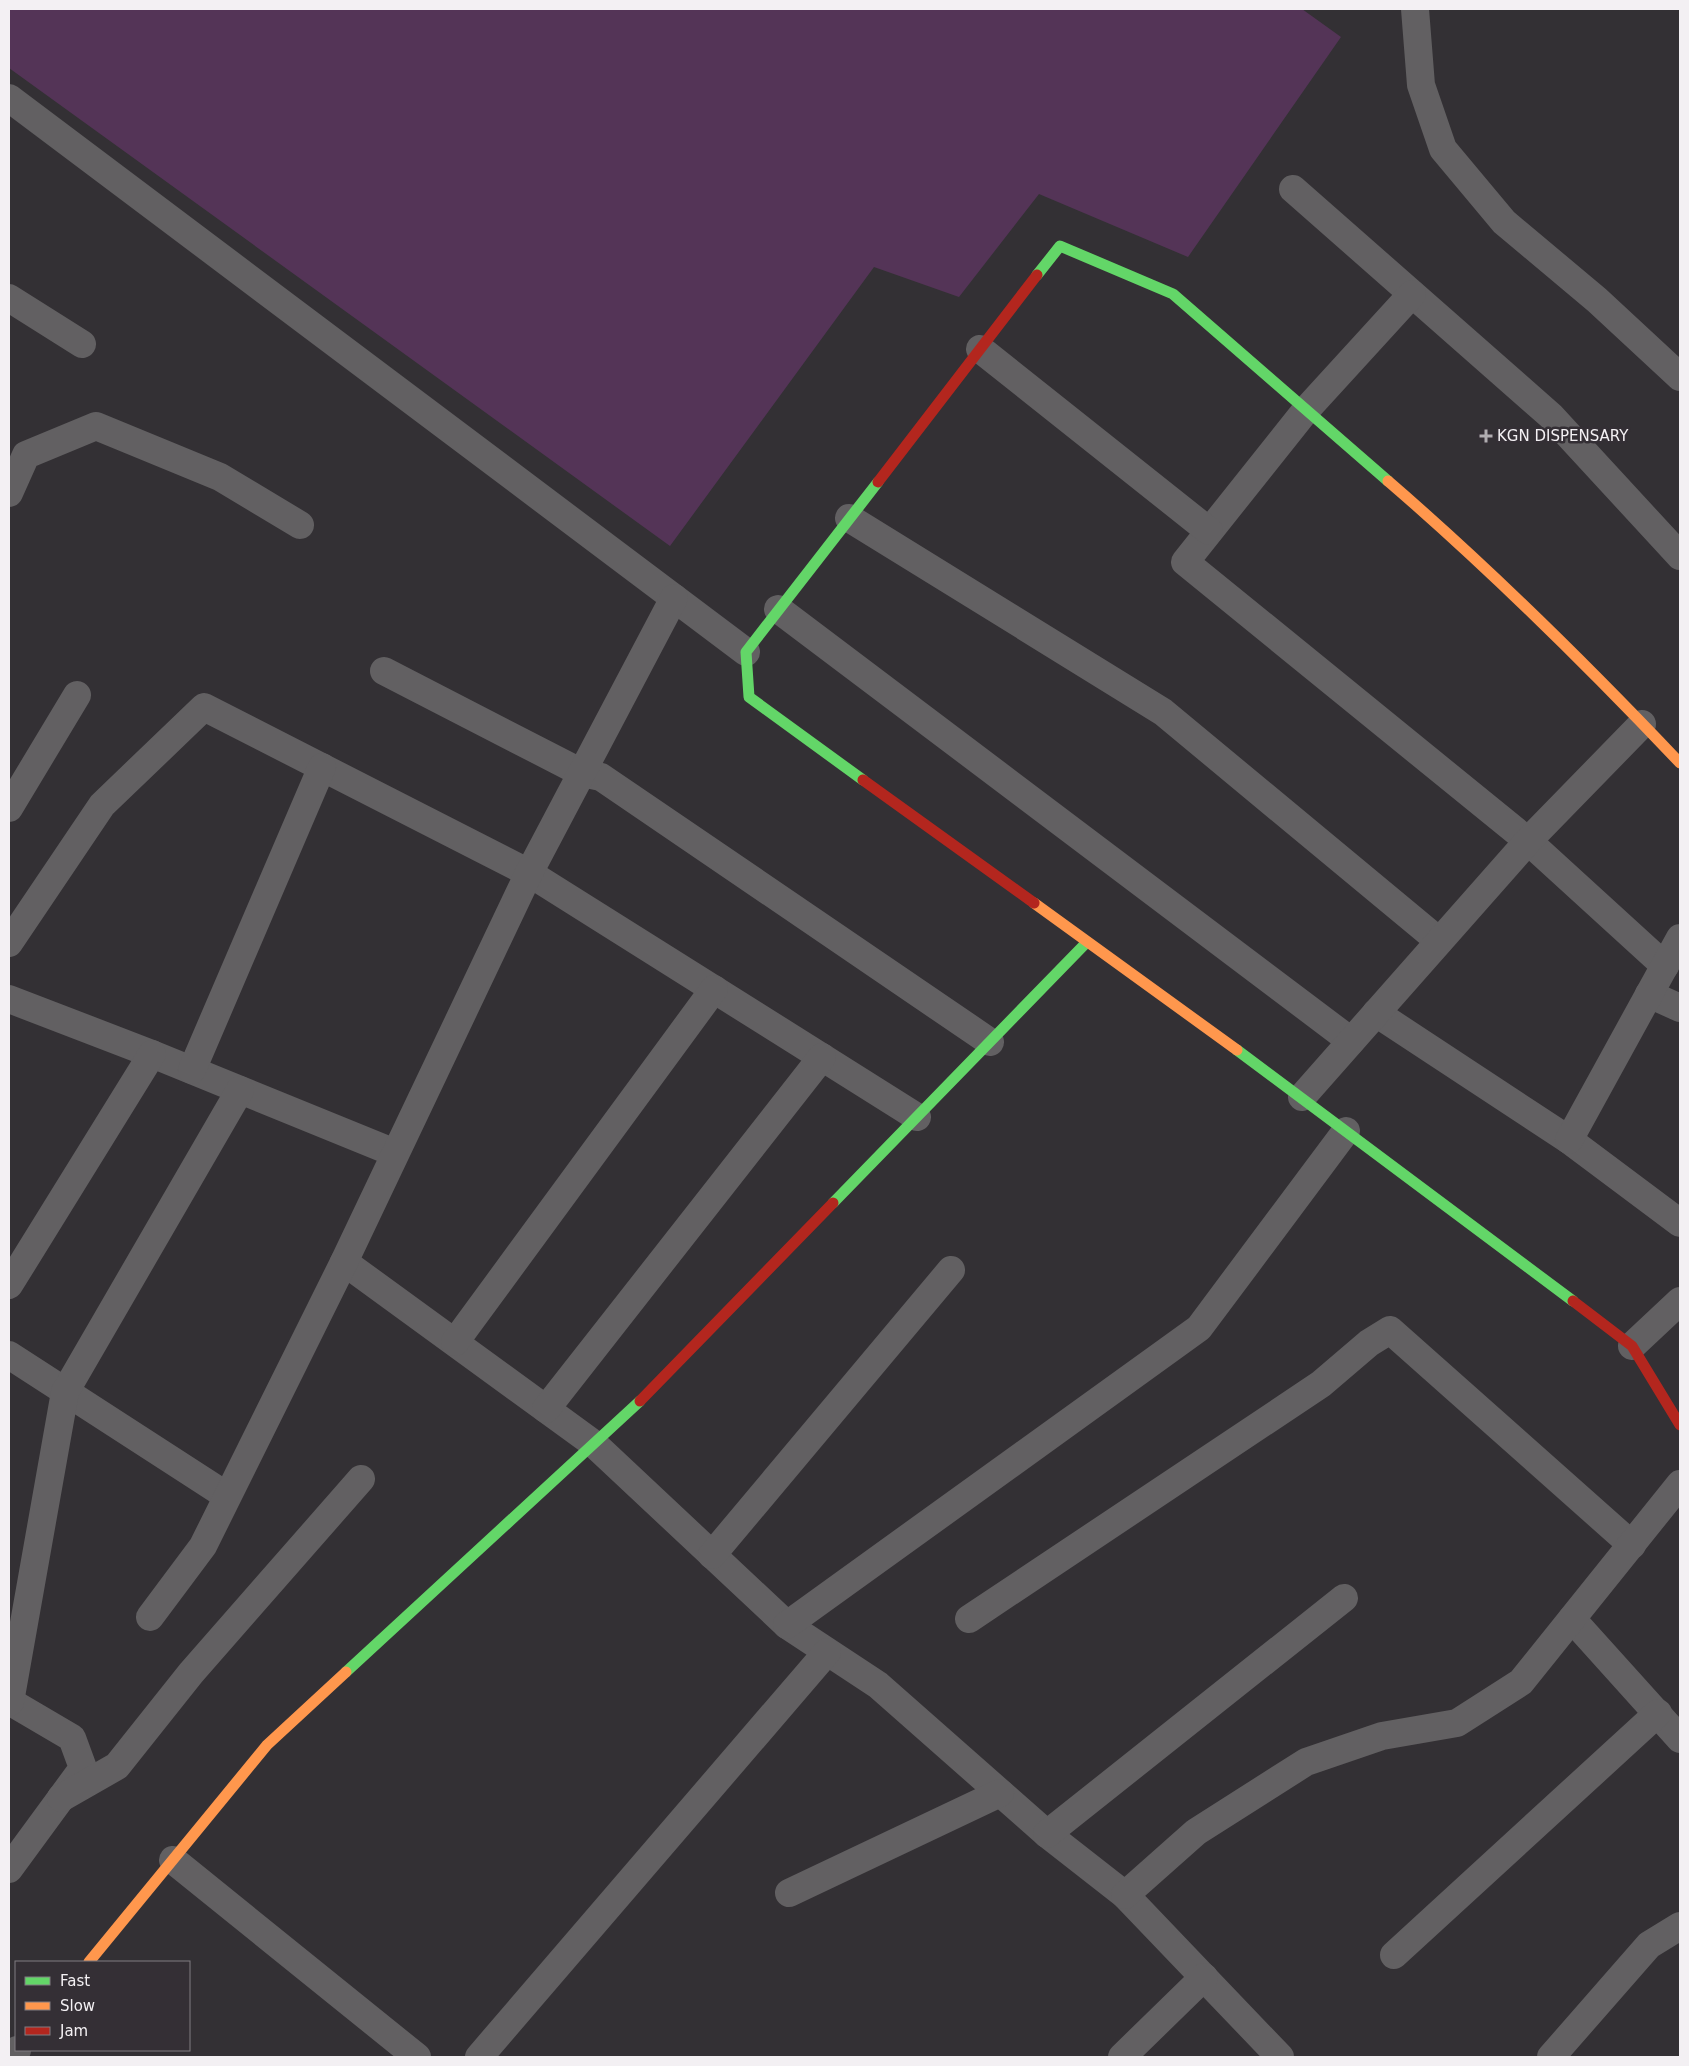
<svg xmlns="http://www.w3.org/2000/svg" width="1689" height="2066" font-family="'DejaVu Sans',sans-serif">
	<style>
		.green { fill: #543457 }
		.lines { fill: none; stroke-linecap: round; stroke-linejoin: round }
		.street { stroke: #626062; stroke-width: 28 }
		.fast { stroke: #63d668; stroke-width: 11 }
		.slow { stroke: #ff974d; stroke-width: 11 }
		.jam { stroke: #b3261e; stroke-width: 11 }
		.poi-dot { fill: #b0adb0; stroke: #342f35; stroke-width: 2 }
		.labels { text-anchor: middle; stroke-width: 5; stroke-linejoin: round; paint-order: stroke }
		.poi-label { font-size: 15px; fill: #f3f0f3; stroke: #342f35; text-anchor: start }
	</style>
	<rect width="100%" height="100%" fill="#333034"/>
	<path class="green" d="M9,9H1302L1341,37L1188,257L1039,194L959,297L874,267L670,546L9,68Z"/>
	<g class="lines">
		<g class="street">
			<path d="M1415,9L1421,85L1443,149L1504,222L1597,300L1680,377"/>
			<path d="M9,98L746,652"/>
			<path d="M1293,189L1551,416L1680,556"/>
			<path d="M1412,294L1306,410L1185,562L1528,841L1665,966"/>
			<path d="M9,298L82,344"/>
			<path d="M980,349L1209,531"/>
			<path d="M9,493L26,455L96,426L220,477L300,525"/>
			<path d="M849,518L1163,712L1439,941"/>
			<path d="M778,609L1351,1041"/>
			<path d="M384,671L582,773L601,777L990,1042"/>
			<path d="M9,808L77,695"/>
			<path d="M9,943L102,805L204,707L529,873L917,1117"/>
			<path d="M1649,994L1680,1008"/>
			<path d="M9,999L152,1054L395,1153"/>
			<path d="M1376,1013L1569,1140L1680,1223"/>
			<path d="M192,1070L322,767"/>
			<path d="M1302,1097L1528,841L1642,724"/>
			<path d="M1569,1140L1680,938"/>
			<path d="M344,1262L594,1444L787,1625L878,1685L1047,1834L1125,1895L1280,2057"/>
			<path d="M9,1285L152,1054"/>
			<path d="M455,1342L714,989"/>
			<path d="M1632,1346L1680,1301"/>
			<path d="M9,1355L227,1496"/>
			<path d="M546,1409L822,1057"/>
			<path d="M712,1555L951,1270"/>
			<path d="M150,1617L203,1546L344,1262L529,873L674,598"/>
			<path d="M969,1619L1321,1384L1369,1343L1390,1330L1632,1545"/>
			<path d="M1572,1619L1680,1739"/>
			<path d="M787,1625L1199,1328L1346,1131"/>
			<path d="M9,1701L72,1738L83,1768L9,1869"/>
			<path d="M10,1702L65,1392L240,1090"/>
			<path d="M61,1798L117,1766L191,1673L361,1479"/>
			<path d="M1047,1834L1344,1598"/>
			<path d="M173,1860L417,2057"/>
			<path d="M789,1893L1000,1793"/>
			<path d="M1125,1895L1196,1832L1306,1762L1382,1736L1457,1723L1521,1682L1680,1484"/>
			<path d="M1394,1955L1658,1713"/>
			<path d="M11,2057L17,2050"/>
			<path d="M479,2057L827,1652"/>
			<path d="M1122,2057L1204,1977"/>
			<path d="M1551,2057L1649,1945L1680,1926"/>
		</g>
		<g class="fast">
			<path d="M1037,275L1060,246L1173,294L1388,481"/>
			<path d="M863,780L749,697L746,652L878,482"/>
			<path d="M1237,1050L1573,1301"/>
			<path d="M833,1203L1087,942"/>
			<path d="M346,1672L640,1401"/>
		</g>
		<g class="slow">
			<path d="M1388,481C1490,569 1587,665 1680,763"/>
			<path d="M1034,903L1237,1050"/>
			<path d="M89,1962L267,1745L346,1672"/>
		</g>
		<g class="jam">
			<path d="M878,482L1037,275"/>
			<path d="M863,780L1034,903"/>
			<path d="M1573,1301L1632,1346L1680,1425"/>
			<path d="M640,1401L833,1203"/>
		</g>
	</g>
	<path class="poi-dot" d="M1483.5 428.5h5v5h5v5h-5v5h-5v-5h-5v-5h5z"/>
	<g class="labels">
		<g class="poi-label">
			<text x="1497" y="441">KGN DISPENSARY</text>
		</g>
	</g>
	<rect width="1689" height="2066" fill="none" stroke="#f3f0f3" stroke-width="20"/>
	<rect x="15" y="1961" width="175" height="90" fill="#342f35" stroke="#807c81"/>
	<rect x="25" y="1977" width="25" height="8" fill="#63d668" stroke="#807c81"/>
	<text x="60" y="1986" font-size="15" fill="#f3f0f3">Fast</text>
	<rect x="25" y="2002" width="25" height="8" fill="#ff974d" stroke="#807c81"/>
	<text x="60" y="2011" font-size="15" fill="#f3f0f3">Slow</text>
	<rect x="25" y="2027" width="25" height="8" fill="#b3261e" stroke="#807c81"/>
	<text x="60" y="2036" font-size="15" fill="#f3f0f3">Jam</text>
</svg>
